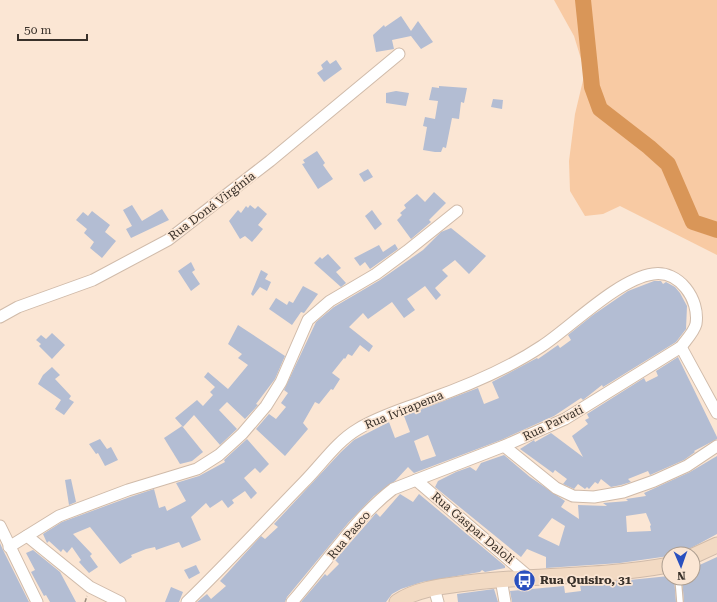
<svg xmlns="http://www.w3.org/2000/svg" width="717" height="602" font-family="'Roboto Serif',serif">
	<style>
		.green { fill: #f8caa3 }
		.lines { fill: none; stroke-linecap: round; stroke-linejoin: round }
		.river { stroke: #d99658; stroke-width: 16 }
		.building { fill: #b3bdd3; fill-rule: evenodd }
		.lane-casing { stroke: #d0bbaa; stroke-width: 8 }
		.street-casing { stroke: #d0bbaa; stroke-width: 13 }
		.secondary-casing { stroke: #d0bbaa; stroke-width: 17 }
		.path { stroke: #9a8c7f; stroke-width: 1.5; stroke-dasharray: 4 2; stroke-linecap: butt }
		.lane { stroke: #fff; stroke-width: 5.5 }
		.street { stroke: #fff; stroke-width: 11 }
		.secondary { stroke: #f2dac3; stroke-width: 15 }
		.labels { text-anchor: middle; stroke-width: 3.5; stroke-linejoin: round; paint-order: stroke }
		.street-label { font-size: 12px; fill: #39312a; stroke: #fbe6d4 }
		.poi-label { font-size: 12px; font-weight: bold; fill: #39312a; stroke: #fbe6d4; text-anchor: start }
	</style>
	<rect width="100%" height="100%" fill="#fbe6d4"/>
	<path class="green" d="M554,0H717V255L620,206L603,214L585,216L570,191L569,161L575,114L585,72L574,36Z"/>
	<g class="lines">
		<path class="river" d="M583,0L592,87L600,109L649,147L668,164L693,222L717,230"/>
	</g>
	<g class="building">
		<path d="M401,16L411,31L418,21L433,42L421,49L411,36L392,40L394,49L376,52L373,35L384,25L385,27Z"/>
		<path d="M327,60L330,64L336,60L342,69L324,82L317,73L323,69L321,65Z"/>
		<path d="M439,86L467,88L464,103L461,102L459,119L452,118L446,148L443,147L441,152H435L423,150L427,127L423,126L425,117L435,119L438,101L429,100L432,87L439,88Z"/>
		<path d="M396,91L409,93L406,106L386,103V93Z"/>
		<path d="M493,99L503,100L502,109L491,107Z"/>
		<path d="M317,151L325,163L323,165L333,179L318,189L302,164L305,163L303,160Z"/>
		<path d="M368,169L373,177L364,182L359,174Z"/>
		<path d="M434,192L446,203L429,220L431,222L411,239L397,220L402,215L400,213L406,208L404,205L417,194L425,202Z"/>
		<path d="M132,205L142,221L162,209L169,220L131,238L126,229L132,226L123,210Z"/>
		<path d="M250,205L255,209L258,206L267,214L258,225L263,229L252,242L245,236L240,239L229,221L238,210L241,213L246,206L248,208Z"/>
		<path d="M372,210L382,224L375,230L365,216Z"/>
		<path d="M92,211L110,225L105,232L116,241L102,258L90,248L94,242L84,233L87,229L76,220L83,212L88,216Z"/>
		<path d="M451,228L486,256L469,274L455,260L442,270L448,276L435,288L441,295L436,300L425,286L407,299L415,310L404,318L392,302L368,319L363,313L349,327L373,346L369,352L360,345L352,356L348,354L345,359L344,358L332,373L340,379L333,390L331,389L319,404L315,402L303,423L308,429L285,456L256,429L269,414L276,419L286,407L281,403L288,393L284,390L316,322L334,307L380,280L423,250L441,232Z"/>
		<path d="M395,244L398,249L370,269L365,262L360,266L354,258L379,245L383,252Z"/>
		<path d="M328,254L341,268L336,272L346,283L341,287L314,263L320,257L322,259Z"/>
		<path d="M191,262L195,270L192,272L200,284L191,291L178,271Z"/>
		<path d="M261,270L268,274L265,279L271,282L267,291L260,287L253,296L251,294Z"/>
		<path d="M654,281H661L663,284L666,282L675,287L680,293L687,306L686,329L676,342L603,387L602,385L583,400L581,398L554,416L501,440L414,473L408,467L395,481L374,496L348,523L287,597L285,602H197L207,594L211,599L226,586L220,581L261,536L265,539L278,527L274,524L341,452L354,440L389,422L395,438L410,432L404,416L478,388L484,404L499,398L492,382L537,358L538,359L558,345L560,348L571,340L568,335L593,315L628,291ZM428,435L436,456L421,461L414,441Z"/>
		<path d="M303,286L318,294L304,313L301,312L292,325L269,309L276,298L287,305L289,301L293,303Z"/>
		<path d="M238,325L285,356L275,379L256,404L258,405L245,419L227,402L219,410L237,429L220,445L194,415L183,427L175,418L197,400L203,406L213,395L210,392L215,387L204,377L208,372L228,389L248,365L238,358L242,354L228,344Z"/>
		<path d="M52,333L65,345L52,359L39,346L41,344L36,340L41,335L46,339Z"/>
		<path d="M678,357L717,437V439L694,451L695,452L684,460L650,475L648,471L628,479L631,482L621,485L611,487L601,479L598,484L595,482L589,489L587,487L585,489L578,484L574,489L563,484L567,479L555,470L553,473L520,449L531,442L534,440L535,442L551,433L583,457L572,436L588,424L585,420L589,418L587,414L644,378L646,382L658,376L656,371Z"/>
		<path d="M52,367L60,375L55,379L71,396L69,399L74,402L64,415L55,409L61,400L38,384L43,375Z"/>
		<path d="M182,426L203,452L192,461L180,464L164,438Z"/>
		<path d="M100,439L107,449L111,447L118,460L105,466L98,453L96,454L89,444Z"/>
		<path d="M247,439L269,464L260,473L255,468L244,478L257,493L251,499L245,491L232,500L234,503L228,508L222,500L210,508L206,503L191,517L201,540L182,548L179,542L156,550L155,547L146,549L131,555L132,557L120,564L90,527L73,534L92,554L90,556L98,567L89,573L79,562L81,560L72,547L67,553L63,549L61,552L49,541L47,543L43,534L62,522L130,497L154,489L159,508L165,506L167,511L186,501L176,483L199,476L225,462L224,460Z"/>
		<path d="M504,455L530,477L565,501L561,507L579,519L578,505L607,506L603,503L628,501L626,499L646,496L644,493L690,472L717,456V534L680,554H669V556L620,563L546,568V557L527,549L521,557L435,487L438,481L456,472L470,467L476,471L481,463ZM646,513L651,525L650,526L651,531L627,532L626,516ZM552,518L565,526L559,546L538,536Z"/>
		<path d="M71,479L76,502L69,505L65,480Z"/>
		<path d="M400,494L413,502L419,494L505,566V568L485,572L482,570L480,572L422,582L401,589L392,594L386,602H301L325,574L327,576L339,564L335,560L371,519L376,513L380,517Z"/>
		<path d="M0,543L3,550L29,602H0Z"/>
		<path d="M33,550L60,572L76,602H50L46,595L44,596L31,572L35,570L26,553Z"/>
		<path d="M717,557V602H684L682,578H693V568Z"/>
		<path d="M196,565L200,573L189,579L184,570Z"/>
		<path d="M669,576V578H674L676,602H512L510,591L564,586L565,593L581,591L580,585Z"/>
		<path d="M171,587L183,592L179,602H165Z"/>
		<path d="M494,589L498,602H458L457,594Z"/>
	</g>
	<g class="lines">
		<defs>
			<path id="lane" d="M678,578L680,602"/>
			<g id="street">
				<path d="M0,317L18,307L93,280L168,240L270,161L399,54"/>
				<path d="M681,347L717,413"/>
				<path d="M504,446L556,488L573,496L594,497L623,492L654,481L687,466L717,446"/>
				<path d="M416,480L529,577"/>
				<path d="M0,526L37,602"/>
				<path d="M27,536L90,587L120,602"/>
				<path d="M9,547L59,516L128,490L197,469L219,455L242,434L266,406L281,382L308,320L330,301L376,274L407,251L457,211"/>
				<path d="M501,579L505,602"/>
				<path d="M434,588L438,602"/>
				<path d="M187,602C227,563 265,522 304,482C322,464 336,442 358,429C379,416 404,409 427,400C467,386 506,370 542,346C572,326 618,279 653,274C679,270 700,299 696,324C694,332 686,340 681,347L565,419L504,446L393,489C355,518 324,566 292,602"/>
			</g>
			<g id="secondary">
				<path d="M693,556L717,545"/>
				<path d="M397,602C420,587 448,586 475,582C539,575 605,577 669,565"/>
			</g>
		</defs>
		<use href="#lane" class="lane-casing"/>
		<use href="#street" class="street-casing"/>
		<use href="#secondary" class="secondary-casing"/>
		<path class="path" d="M85,602L87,596"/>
		<use href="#lane" class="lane"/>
		<use href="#street" class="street"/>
		<use href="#secondary" class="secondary"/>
	</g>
	<defs>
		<symbol id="bus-disc" viewBox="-11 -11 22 22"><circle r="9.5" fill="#2a50bf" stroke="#fbe6d4"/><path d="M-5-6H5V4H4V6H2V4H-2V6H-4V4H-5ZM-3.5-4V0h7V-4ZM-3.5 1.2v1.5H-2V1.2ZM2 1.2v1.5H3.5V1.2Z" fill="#fff"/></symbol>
	</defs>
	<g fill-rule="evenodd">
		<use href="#bus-disc" x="512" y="568" width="25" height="25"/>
	</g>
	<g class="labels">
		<g class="street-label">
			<text transform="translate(212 206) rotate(-37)" y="4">Rua Doná Virgínia</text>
			<text transform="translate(404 410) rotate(-22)" y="4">Rua Ivirapema</text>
			<text transform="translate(553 423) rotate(-26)" y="4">Rua Parvati</text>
			<text transform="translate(473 528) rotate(40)" y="4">Rua Gaspar Daloli</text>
			<text transform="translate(349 535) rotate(-50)" y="4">Rua Pasco</text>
		</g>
		<g class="poi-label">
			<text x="540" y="584">Rua Quisiro, 31</text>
		</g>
	</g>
	<g transform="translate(681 566) rotate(178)"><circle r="19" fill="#fbe6d4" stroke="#ad9e90"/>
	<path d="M0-3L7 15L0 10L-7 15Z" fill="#2a50bf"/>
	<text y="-6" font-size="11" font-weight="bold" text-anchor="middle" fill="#39312a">N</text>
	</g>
	<path d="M18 34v6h69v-6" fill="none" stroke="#39312a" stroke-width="2"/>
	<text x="24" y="34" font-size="12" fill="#39312a" stroke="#fbe6d4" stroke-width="3" paint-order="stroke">50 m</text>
</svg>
